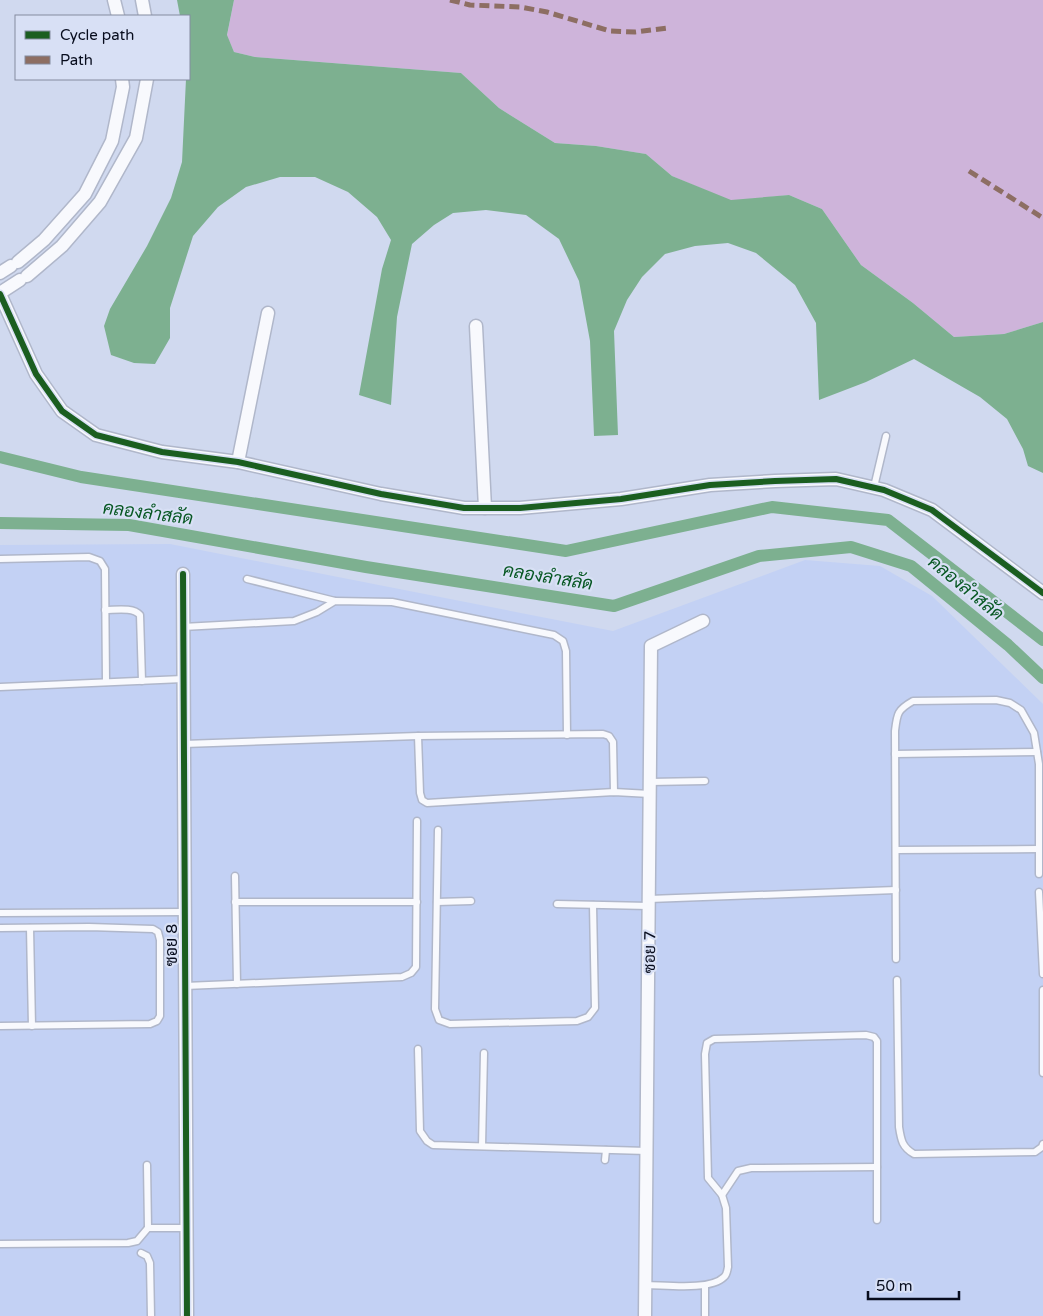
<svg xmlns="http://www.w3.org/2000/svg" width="1043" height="1316" font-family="'Varela Round',Sarabun,sans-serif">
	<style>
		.built { fill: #c3d1f4 }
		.green { fill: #ceb4da }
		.water { fill: #7db090 }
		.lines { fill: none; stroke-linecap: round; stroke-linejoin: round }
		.canal { stroke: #7db090; stroke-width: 12 }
		.service-casing { stroke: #b0b7ca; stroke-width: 9 }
		.minor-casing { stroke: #b0b7ca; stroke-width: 15 }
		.service { stroke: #f8f9fd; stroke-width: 6 }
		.minor { stroke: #f8f9fd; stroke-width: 12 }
		.quiet { stroke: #8d6e63; stroke-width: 5; stroke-dasharray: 10 5; stroke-linecap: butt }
		.cycleway-casing { stroke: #d8e0f5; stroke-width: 9 }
		.cycleway { stroke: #1b5e20; stroke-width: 6 }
		.labels { text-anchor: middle; stroke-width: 4.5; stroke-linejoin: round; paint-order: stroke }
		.street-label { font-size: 16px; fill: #070c1d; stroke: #d8e0f5 }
		.water-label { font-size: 18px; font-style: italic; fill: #085824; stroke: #d8e0f5 }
	</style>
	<rect width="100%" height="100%" fill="#d0d9ef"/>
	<path class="built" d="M170,544L613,631L805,560L880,566L932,596L1043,704V1316H0V545Z"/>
	<path class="green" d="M234,0H1043V322L1004,334L954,337L913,303L861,265L822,209L789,195L731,201L672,176L646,154L596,146L555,143L499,108L461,73L255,57L234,52L227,36Z"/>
	<path class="water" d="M177,0H234L227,35L234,52L255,57L461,73L499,108L555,143L596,146L646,154L672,176L731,200L789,195L822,209L861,265L913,303L954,337L1004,334L1043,322V473L1028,466L1023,449L1007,419L980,397L914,359L866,382L819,400L816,323L795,285L756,253L728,243L695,246L665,254L642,277L627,300L614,331L618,435L594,436L590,341L579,281L559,239L526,215L486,210L453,213L434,225L412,244L397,317L391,405L359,395L382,269L391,240L377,217L348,192L315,177H280L246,187L218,207L193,236L170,308V338L155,364L134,363L111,355L104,326L110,309L147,246L171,198L182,162L186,79H189V16H180Z"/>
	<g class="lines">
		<g class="canal">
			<path d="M0,457L81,477L566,551L772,507L888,520L1043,640"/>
			<path d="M0,523L129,525L366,567L614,606L759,556L851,547L911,566L1008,645L1043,678"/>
		</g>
		<defs>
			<g id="service">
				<path d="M874,487L886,436"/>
				<path d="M0,559L89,557L100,561L105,569L106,682"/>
				<path d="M247,579L335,601"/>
				<path d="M105,610C116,610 133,607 140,615L142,681"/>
				<path d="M183,627L294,621L317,612L335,601L392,602L554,635L563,641L566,651L567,735"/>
				<path d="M0,687L183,679"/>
				<path d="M418,736L420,793L422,800L427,803L614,792L650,794"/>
				<path d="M184,744L418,736L603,734L609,736L613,742L614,792"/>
				<path d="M895,754L1037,752"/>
				<path d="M650,782L705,781"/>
				<path d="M438,830L435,1009L439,1020L450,1024L577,1021L588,1017L595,1008L593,905"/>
				<path d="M896,850L1039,849"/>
				<path d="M235,876L237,984"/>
				<path d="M1039,892L1043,974"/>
				<path d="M649,899L896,890"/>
				<path d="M235,902H417"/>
				<path d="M437,902L471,901"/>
				<path d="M557,904L649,906"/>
				<path d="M0,913L185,912"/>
				<path d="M0,928L89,927L153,929L158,932L160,940V1016L157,1021L150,1024L0,1026"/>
				<path d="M30,928L32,1026"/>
				<path d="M896,959L895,731C897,714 897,710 913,701L996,700L1010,703L1021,710L1034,733L1039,764V874"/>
				<path d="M897,980L899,1127C901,1140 902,1147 914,1154L1035,1152L1042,1147L1043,1144"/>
				<path d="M185,986L402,977L411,973L416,967L417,821"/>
				<path d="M1043,990V1073"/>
				<path d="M418,1049L420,1131L427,1141L433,1145L647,1151"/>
				<path d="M482,1146L484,1053"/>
				<path d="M605,1160L606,1150"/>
				<path d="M147,1165L148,1228"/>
				<path d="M722,1195L738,1171L751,1168L877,1167"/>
				<path d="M0,1244L128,1243L137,1241L148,1228H186"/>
				<path d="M141,1253L147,1256L150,1263L151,1316"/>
				<path d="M646,1285C665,1285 710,1291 724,1277C727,1275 727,1271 728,1267L726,1208L722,1195L708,1178L705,1054L707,1043L714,1039L866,1035L874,1037L877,1041V1220"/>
				<path d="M705,1316V1286"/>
			</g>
			<g id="minor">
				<path d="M114,0L118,16"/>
				<path d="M142,0L145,16"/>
				<path d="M18,262L44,240L85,194L112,141L123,87L122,79"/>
				<path d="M0,273L11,266"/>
				<path d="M27,276L62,246L100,202L136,138L147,79"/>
				<path d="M0,293L20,280"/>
				<path d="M0,294L36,374L62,411L96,435L162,452L238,462L381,494L464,508H520L621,499L710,485L775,481L836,479L884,490L932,510L1043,593"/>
				<path d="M476,326L485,508"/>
				<path d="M238,462L268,313"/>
				<path d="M183,574L187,1316"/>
				<path d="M645,1316L651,646L703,621"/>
			</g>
		</defs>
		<use href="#service" class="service-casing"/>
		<use href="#minor" class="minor-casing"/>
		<use href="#service" class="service"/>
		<use href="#minor" class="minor"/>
		<g class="quiet">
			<path d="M450,0L470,5L520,7L547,12L610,31L635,32L668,28"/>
			<path d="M969,171L1043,218"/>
		</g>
		<defs>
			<g id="cycleway">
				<path d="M0,294L36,374L62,411L96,435L162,452L238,462L381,494L464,508H520L621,499L710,485L775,481L836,479L884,490L932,510L1043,593"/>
				<path d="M183,574L187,1316"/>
			</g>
		</defs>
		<use href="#cycleway" class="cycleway-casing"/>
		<use href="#cycleway" class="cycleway"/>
	</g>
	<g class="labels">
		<g class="street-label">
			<text transform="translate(171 945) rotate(-90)" y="6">ซอย 8</text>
			<text transform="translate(649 952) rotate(-89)" y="6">ซอย 7</text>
		</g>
		<g class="water-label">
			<text transform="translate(148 513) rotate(7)" y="6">คลองลำสลัด</text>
			<text transform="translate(548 577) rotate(9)" y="6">คลองลำสลัด</text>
			<text transform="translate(966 588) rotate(39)" y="6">คลองลำสลัด</text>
		</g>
	</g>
	<rect x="15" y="15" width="175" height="65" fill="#d8e0f5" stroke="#848b9f"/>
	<rect x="25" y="31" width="25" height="8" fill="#1b5e20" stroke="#848b9f"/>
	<text x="60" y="40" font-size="15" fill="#070c1d">Cycle path</text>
	<rect x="25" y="56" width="25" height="8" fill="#8d6e63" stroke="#848b9f"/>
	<text x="60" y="65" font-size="15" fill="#070c1d">Path</text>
	<path d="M868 1291v8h91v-8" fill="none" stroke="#070c1d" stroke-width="2.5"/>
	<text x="876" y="1291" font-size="15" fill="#070c1d" stroke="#d8e0f5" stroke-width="4" paint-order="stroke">50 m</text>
</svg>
